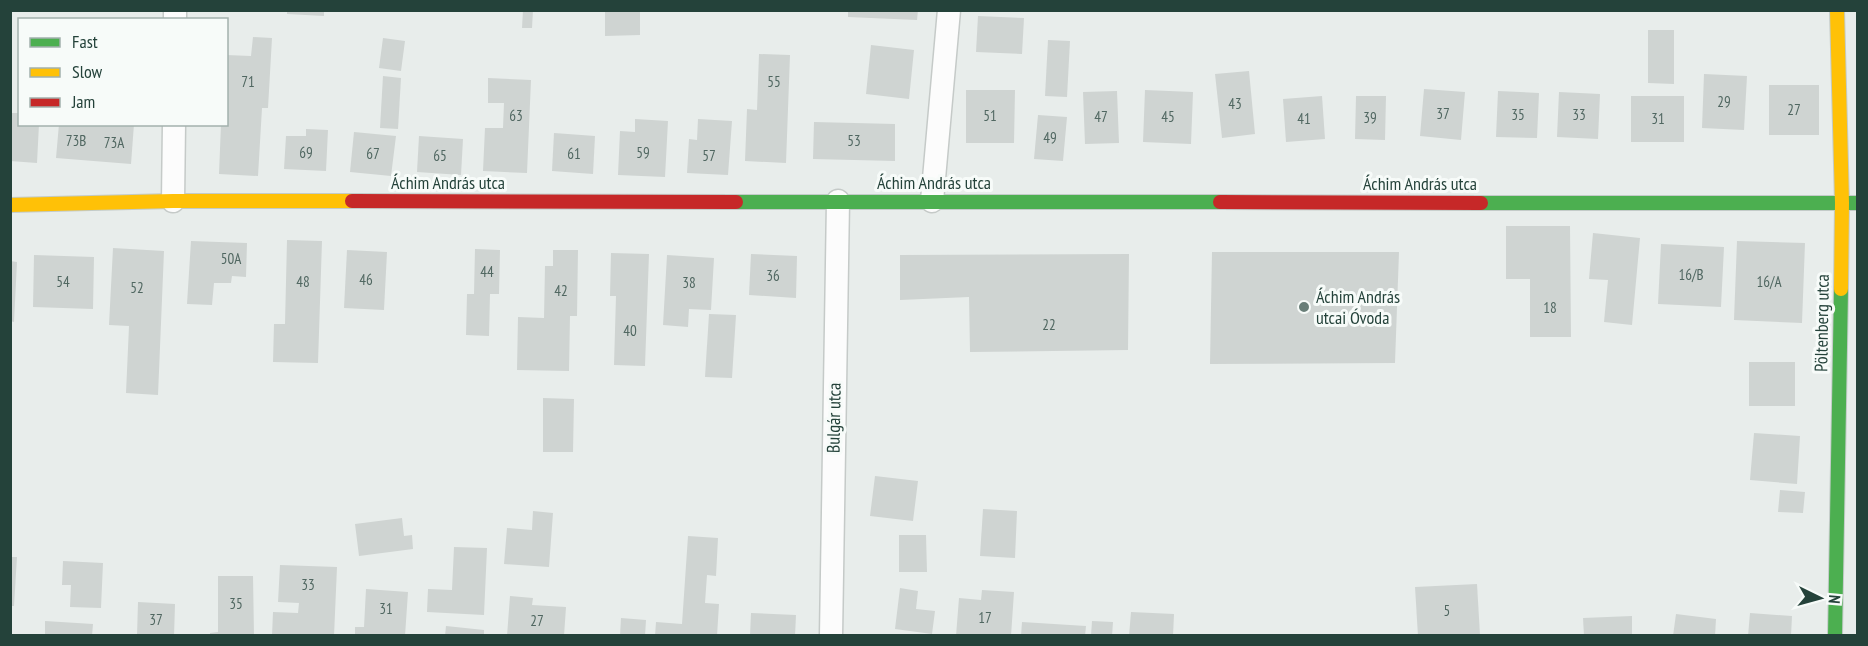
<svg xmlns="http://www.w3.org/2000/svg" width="1868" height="646" font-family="'PT Sans Narrow',sans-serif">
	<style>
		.building { fill: #cfd4d2 }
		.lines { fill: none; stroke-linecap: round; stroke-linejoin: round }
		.street-casing { stroke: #c5cac8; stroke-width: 25 }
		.fast-casing { stroke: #c3cbc8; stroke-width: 16 }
		.slow-casing { stroke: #c3cbc8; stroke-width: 16 }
		.jam-casing { stroke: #c3cbc8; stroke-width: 16 }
		.street { stroke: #fcfcfc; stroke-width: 22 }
		.fast { stroke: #4caf50; stroke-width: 14 }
		.slow { stroke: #ffc107; stroke-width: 14 }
		.jam { stroke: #c62828; stroke-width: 14 }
		.poi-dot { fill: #697e78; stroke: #f7fbf9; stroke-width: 2 }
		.labels { text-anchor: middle; stroke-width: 6; stroke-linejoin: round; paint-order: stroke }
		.number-label { font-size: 15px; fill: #506761 }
		.street-label { font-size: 18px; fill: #24423a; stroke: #f7fbf9 }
		.poi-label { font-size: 18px; fill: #24423a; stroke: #f7fbf9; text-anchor: start }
	</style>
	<rect width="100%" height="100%" fill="#e8edeb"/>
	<g class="building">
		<path d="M287,10H324V16L287,14Z"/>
		<path d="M523,10H533L532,28H522Z"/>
		<path d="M640,10V35L605,36V11Z"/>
		<path d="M848,10H918L917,20L848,17Z"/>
		<path d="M978,16L1024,18L1022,54L976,52Z"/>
		<path d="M1648,30H1674V84L1648,83Z"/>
		<path d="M253,37L272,38L268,108H262L258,176L219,174L221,124H226V55L251,56Z"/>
		<path d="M383,38L405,41L401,71L379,68Z"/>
		<path d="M1048,40L1070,41L1067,97L1045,96Z"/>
		<path d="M871,45L914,50L909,99L866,94Z"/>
		<path d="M759,54L790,55L786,163L745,161L747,109L757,110Z"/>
		<path d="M1249,71L1255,134L1222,138L1215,74Z"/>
		<path d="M1704,74L1747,76L1744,130L1702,128Z"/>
		<path d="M383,76L401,78L398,129L380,128Z"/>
		<path d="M488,78L531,80L527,173L483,171L485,128H503L504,103H488Z"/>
		<rect x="1769" y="85" width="50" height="50"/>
		<path d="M1424,89L1465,92L1461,140L1420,136Z"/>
		<path d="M966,90H1015L1014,143H966Z"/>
		<path d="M1145,90L1193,92L1191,144L1143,142Z"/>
		<path d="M1117,91L1119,143L1085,144L1083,92Z"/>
		<path d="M1498,91L1539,93L1537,138L1496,137Z"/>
		<path d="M1559,92L1600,94L1598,139L1557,137Z"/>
		<path d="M1322,96L1325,139L1286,142L1283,99Z"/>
		<path d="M1356,96H1386L1385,140L1355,139Z"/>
		<rect x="1631" y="96" width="53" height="46"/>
		<path d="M10,113H20V124H39L37,163L10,161Z"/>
		<path d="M1038,115L1067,117L1063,161L1034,159Z"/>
		<path d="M635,119L668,121L665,177L618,175L620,131L635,132Z"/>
		<path d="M698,119L732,121L728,175L687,173L689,139L697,140Z"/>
		<path d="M814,122L895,124V161L813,159Z"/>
		<path d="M59,124H134L131,164L56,158Z"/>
		<path d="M306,129L328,130L326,171L284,169L286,136H306Z"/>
		<path d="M354,132L396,136L391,176L350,172Z"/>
		<path d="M554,133L595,136L593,174L552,171Z"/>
		<path d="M419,136L463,139L461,175L417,172Z"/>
		<path d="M1506,226H1570L1571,337H1530V279H1506Z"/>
		<path d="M1593,233L1640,238L1632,325L1604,322L1608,280L1589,279Z"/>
		<path d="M287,240L322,241L318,363L273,362L274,324H285Z"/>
		<path d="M191,241L247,243L246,277L232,276L231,283H214L212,305L187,304Z"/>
		<path d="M1737,241L1805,243L1802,323L1734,320Z"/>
		<path d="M1661,244L1724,247L1721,307L1658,304Z"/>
		<path d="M113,248L164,251L158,395L126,393L129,326L109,325Z"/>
		<path d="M475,249L500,250L499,294H490L489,336L466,335L467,294H474Z"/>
		<path d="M347,250L387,252L384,310L344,308Z"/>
		<path d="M553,250H578L577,316H570L569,371L517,370L518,317L544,318L545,266H553Z"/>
		<path d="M1212,252H1399L1395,363L1210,364Z"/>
		<path d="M611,253L649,254L645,366L614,365L616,296H610Z"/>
		<path d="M751,254L797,256L796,298L749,295Z"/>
		<path d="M1129,254L1128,350L970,352L969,297L900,300V255Z"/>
		<path d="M34,255L94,257L93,309L33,307Z"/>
		<path d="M667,255L714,258L711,310L689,309L688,327L663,325Z"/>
		<path d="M10,261L17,262L14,322L10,321Z"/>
		<path d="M709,314L736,315L732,378L705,377Z"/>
		<rect x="1749" y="362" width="46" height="44"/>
		<path d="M543,398L574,399L573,452H543Z"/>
		<path d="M1754,433L1800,436L1797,484L1750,480Z"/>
		<path d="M875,476L918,481L913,521L870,516Z"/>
		<path d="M1780,490L1805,492L1803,513L1778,512Z"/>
		<path d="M983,509L1017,511L1015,558L980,556Z"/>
		<path d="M533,511L553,513L549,567L504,564L507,528L532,530Z"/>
		<path d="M402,518L404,536L412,535L413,549L359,556L355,524Z"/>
		<path d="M899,535H926L927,572H899Z"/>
		<path d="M688,536L718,538L716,576L707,575L705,603L719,604L717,636H655L656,622L682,624Z"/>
		<path d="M454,547L487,548L484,615L427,612L428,589L452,590Z"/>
		<path d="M10,557H17L14,606H10Z"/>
		<path d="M63,561L103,563L101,608L70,607L71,585H62Z"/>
		<path d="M280,565L337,567L334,636H272L273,612L298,613L299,603L278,602Z"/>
		<path d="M218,576H253L254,636H210V633L218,632Z"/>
		<path d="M1477,584L1480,635L1418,636L1415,587Z"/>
		<path d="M900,588L918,591L916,609L935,611L932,634L895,629Z"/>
		<path d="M366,589L408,592L405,636H355V627H364Z"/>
		<path d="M982,590L1014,592L1011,636H956L959,598L981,600Z"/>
		<path d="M510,596L533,598L532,605L566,607L564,636H507Z"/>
		<path d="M138,602L175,604L174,636H137Z"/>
		<path d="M1131,612L1174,614L1173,636H1129Z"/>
		<path d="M751,613L796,615L795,636H750Z"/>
		<path d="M1750,613L1792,616L1791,636H1748Z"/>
		<path d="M1676,614L1716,619L1715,636H1673Z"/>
		<path d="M1632,616V636H1584L1583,618Z"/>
		<path d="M621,618L646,620L645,636H620Z"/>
		<path d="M45,621L93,624L92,636H45Z"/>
		<path d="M1092,621L1113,622L1112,636H1091Z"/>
		<path d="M1022,622L1086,626L1085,636H1021Z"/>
		<path d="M446,626L484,630V636H445Z"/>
	</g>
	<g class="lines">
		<defs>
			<g id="street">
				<path d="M175,20V10"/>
				<path d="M173,201L174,124"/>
				<path d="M932,201L949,10"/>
				<path d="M831,636L838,201"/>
			</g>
			<g id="fast">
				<path d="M736,202H1220"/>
				<path d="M1481,203H1858"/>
				<path d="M1835,636L1841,289"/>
			</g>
			<g id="slow">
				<path d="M1837,10L1842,203L1841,289"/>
				<path d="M10,205L173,201H352"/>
			</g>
			<g id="jam">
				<path d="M352,201L736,202"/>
				<path d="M1220,202L1481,203"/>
			</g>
		</defs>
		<use href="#street" class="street-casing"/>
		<use href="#fast" class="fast-casing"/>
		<use href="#slow" class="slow-casing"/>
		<use href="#jam" class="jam-casing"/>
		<use href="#street" class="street"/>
		<use href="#fast" class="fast"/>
		<use href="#slow" class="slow"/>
		<use href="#jam" class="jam"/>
	</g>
	<circle class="poi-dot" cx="1304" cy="307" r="6"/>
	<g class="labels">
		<g class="number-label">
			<text x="248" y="87">71</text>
			<text x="774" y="87">55</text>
			<text x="1724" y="107">29</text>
			<text x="1235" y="109">43</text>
			<text x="1794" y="115">27</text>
			<text x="1443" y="119">37</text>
			<text x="1518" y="120">35</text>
			<text x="1579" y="120">33</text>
			<text x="516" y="121">63</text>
			<text x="990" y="121">51</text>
			<text x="1101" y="122">47</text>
			<text x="1168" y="122">45</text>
			<text x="1370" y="123">39</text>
			<text x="1304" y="124">41</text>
			<text x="1658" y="124">31</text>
			<text x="1050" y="143">49</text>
			<text x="76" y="146">73B</text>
			<text x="854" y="146">53</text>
			<text x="114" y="148">73A</text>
			<text x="306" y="158">69</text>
			<text x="643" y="158">59</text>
			<text x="373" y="159">67</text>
			<text x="574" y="159">61</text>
			<text x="440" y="161">65</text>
			<text x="709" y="161">57</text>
			<text x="231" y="264">50A</text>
			<text x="487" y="277">44</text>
			<text x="1691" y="280">16/B</text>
			<text x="773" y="281">36</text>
			<text x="366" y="285">46</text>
			<text x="63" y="287">54</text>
			<text x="303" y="287">48</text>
			<text x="1769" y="287">16/A</text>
			<text x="689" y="288">38</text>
			<text x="137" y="293">52</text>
			<text x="561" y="296">42</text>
			<text x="1550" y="313">18</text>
			<text x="1049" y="330">22</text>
			<text x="630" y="336">40</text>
			<text x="308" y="590">33</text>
			<text x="236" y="609">35</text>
			<text x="386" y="614">31</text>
			<text x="1447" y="616">5</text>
			<text x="985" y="623">17</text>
			<text x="156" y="625">37</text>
			<text x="537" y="626">27</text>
		</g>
		<g class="street-label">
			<text x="448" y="189">Áchim András utca</text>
			<text x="934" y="189">Áchim András utca</text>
			<text x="1420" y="190">Áchim András utca</text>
			<text transform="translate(1822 323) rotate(-89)" y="6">Pöltenberg utca</text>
			<text transform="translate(834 418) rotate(-89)" y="6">Bulgár utca</text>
		</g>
		<g class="poi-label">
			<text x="1316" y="303">Áchim András<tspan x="1316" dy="21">utcai Óvoda</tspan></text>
		</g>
	</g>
	<rect width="1868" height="646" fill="none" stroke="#24423a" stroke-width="24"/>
	<rect x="18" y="18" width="210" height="108" fill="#f7fbf9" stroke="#a3b1ad" stroke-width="1.5"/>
	<rect x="30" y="38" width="30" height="9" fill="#4caf50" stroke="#a3b1ad" stroke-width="1.5"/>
	<text x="72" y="48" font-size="18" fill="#24423a">Fast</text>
	<rect x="30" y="68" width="30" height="9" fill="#ffc107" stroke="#a3b1ad" stroke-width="1.5"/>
	<text x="72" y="78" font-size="18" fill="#24423a">Slow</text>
	<rect x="30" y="98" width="30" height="9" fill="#c62828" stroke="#a3b1ad" stroke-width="1.5"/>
	<text x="72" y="108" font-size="18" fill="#24423a">Jam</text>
	<g transform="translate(1820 598) rotate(95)" stroke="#f7fbf9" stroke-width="4.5" paint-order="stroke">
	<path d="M0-4.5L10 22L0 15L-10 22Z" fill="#24423a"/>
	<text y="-9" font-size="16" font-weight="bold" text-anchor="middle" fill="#24423a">N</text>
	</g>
</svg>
